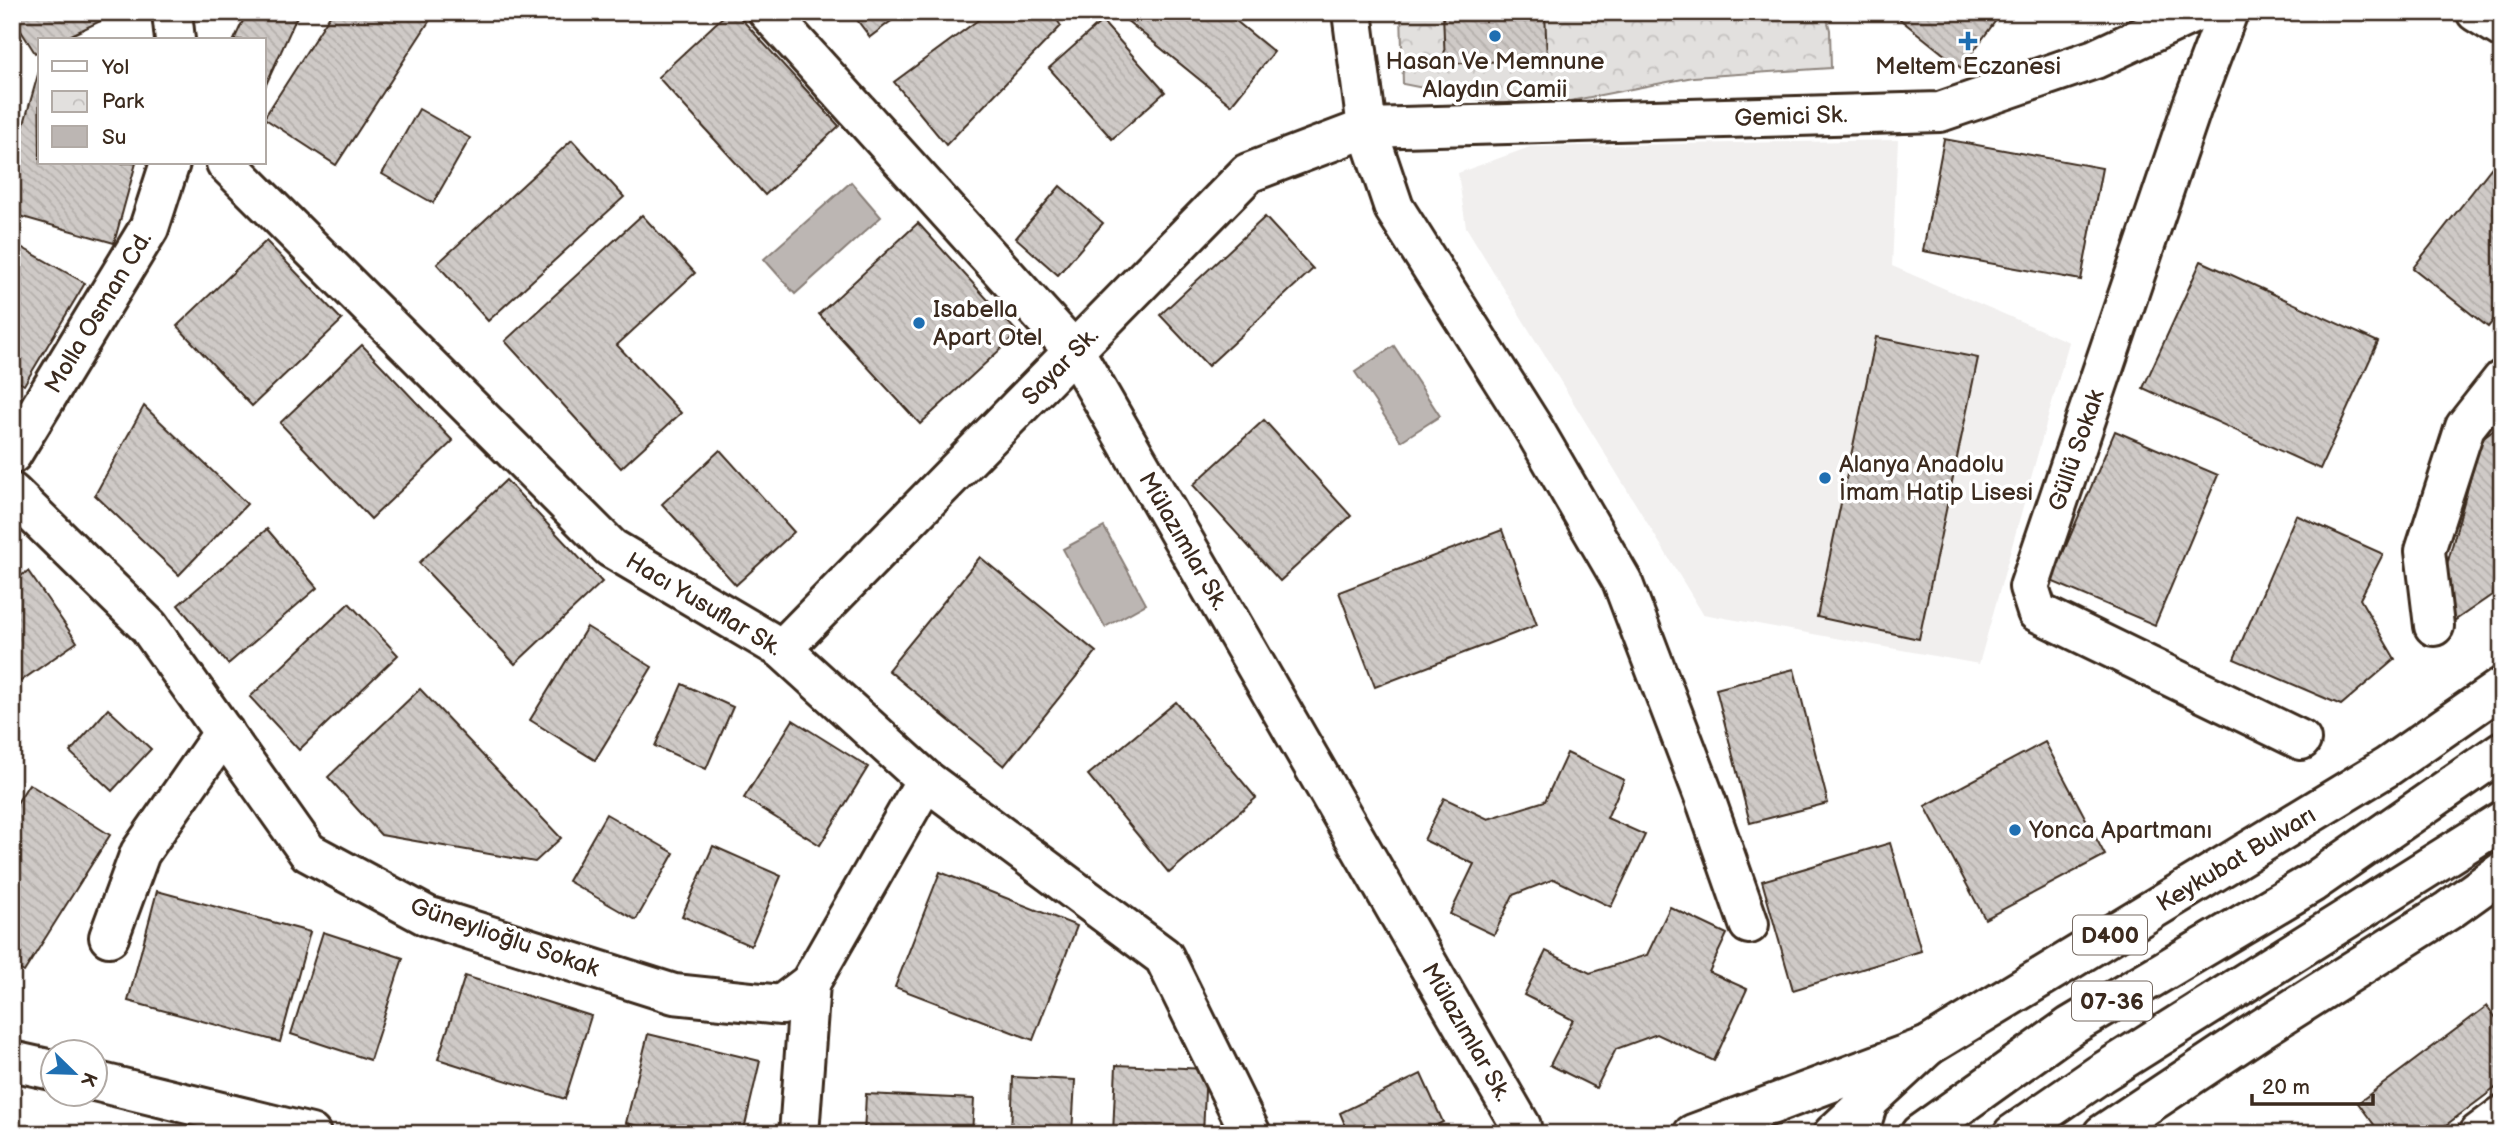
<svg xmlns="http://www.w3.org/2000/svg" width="2514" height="1146" font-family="'Balsamiq Sans',sans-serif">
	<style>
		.built { fill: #f1efee }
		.park { fill: url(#park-crowns); stroke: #8e857e; stroke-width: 2 }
		.water { fill: #bcb6b3; stroke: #887e77; stroke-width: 2 }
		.building { fill: url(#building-back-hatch); stroke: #3b2a1e; stroke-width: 2 }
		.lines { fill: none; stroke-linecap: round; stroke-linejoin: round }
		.minor-casing { stroke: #3b2a1e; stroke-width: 44 }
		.major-casing { stroke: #3b2a1e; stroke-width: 44 }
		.highway-casing { stroke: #3b2a1e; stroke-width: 44 }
		.minor { stroke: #fff; stroke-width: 38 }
		.major { stroke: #fff; stroke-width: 38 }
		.highway { stroke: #fff; stroke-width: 38 }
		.poi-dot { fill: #1f6fb2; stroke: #fff; stroke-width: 2.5 }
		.labels { text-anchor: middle; stroke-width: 7; stroke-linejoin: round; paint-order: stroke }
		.shield { fill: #fff; stroke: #766a62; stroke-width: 2 }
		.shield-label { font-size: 23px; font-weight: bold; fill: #3b2a1e }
		.poi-label { font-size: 24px; fill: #3b2a1e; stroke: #fff; text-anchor: start }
		.street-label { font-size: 24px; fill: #3b2a1e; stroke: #fff }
	</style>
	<defs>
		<pattern id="park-crowns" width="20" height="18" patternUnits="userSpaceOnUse" patternTransform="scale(1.75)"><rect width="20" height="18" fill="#e2e0de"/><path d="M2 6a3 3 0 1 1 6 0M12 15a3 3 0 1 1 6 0" fill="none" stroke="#c3c0be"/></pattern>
		<pattern id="building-back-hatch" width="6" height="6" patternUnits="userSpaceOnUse" patternTransform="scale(1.75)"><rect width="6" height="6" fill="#cfcac7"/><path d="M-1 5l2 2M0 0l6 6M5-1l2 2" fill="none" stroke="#b3aeaa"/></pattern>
	</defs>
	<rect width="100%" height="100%" fill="#fff"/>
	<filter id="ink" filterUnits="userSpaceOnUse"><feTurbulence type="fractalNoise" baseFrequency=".0143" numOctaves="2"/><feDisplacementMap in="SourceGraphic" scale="14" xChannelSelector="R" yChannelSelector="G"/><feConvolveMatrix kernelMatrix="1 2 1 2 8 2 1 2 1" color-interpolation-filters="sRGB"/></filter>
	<g filter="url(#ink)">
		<path class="built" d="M1898,140L1892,266L2069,342L1979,664L1703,614L1466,227L1458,173L1530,147Z"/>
		<path class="park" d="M1401,12H1825L1830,30L1831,68L1693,77L1529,109L1403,84Z"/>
		<g class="water">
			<path d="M851,182L881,217L795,294L764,259Z"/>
			<path d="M1394,346L1440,416L1401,441L1355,372Z"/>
			<path d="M1104,527L1146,604L1105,627L1063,549Z"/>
		</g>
		<g class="building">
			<path d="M12,12H119L61,40H40V50L35,53L12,17Z"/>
			<path d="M247,12H299L264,89V40H234Z"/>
			<path d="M332,12H419L430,20L336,165L264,118Z"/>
			<path d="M728,12H735L839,126L765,195L658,77Z"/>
			<path d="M851,12H903L870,37Z"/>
			<path d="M989,12H1052L1061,26L946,145L894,82Z"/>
			<path d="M1131,12H1225L1274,52L1231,105L1125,19Z"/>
			<path d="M1443,12H1545L1547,59L1445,64Z"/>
			<path d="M1891,12H2002L1961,68Z"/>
			<path d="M1102,21L1165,92L1112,139L1049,68Z"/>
			<path d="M39,71L40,163H136L114,243L12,214V166Z"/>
			<path d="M419,109L470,138L433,203L382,174Z"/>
			<path d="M1944,139L2102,168L2081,280L1923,251Z"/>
			<path d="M572,140L624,197L488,321L437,264Z"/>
			<path d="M2502,154V310L2488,327L2413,268Z"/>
			<path d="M1060,186L1103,223L1058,275L1016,238Z"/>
			<path d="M642,215L695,273L617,345L681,413L621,468L505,341Z"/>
			<path d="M1265,217L1313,269L1208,366L1160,315Z"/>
			<path d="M918,223L1018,333L920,424L819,314Z"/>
			<path d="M266,241L342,320L252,406L177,326Z"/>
			<path d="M12,242L85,283L24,385L12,378Z"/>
			<path d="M2201,261L2378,342L2320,469L2143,388Z"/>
			<path d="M1876,337L1978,358L1919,639L1817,617Z"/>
			<path d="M362,345L453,441L371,519L280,423Z"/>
			<path d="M144,406L247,504L179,575L95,495Z"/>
			<path d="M1264,420L1351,516L1280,581L1193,485Z"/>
			<path d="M2502,423V588L2454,621L2444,576L2481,439Z"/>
			<path d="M2115,431L2218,475L2155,625L2051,581Z"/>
			<path d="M720,450L794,532L736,585L662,504Z"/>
			<path d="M506,480L602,582L515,664L419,563Z"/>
			<path d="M2296,515L2383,554L2360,599L2395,659L2341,705L2234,659Z"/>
			<path d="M267,529L317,588L228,664L178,605Z"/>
			<path d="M1502,530L1537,625L1375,687L1339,592Z"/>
			<path d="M980,557L1096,652L1004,766L888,670Z"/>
			<path d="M28,571L77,642L12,687V582Z"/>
			<path d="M349,603L398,655L299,750L250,697Z"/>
			<path d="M587,627L652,667L595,760L530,720Z"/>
			<path d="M1794,669L1828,803L1750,823L1716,689Z"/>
			<path d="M682,684L733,707L706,769L655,746Z"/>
			<path d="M420,689L561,838L535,862L381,835L328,777Z"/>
			<path d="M1176,702L1256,798L1169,873L1088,775Z"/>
			<path d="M108,709L151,749L112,791L70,752Z"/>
			<path d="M793,720L868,767L820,845L744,798Z"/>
			<path d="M2045,742L2105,855L1985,919L1925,806Z"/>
			<path d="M1567,753L1624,780L1607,818L1645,835L1611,907L1554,879L1513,895L1494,935L1450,914L1474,864L1424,840L1444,798L1488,819L1545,801Z"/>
			<path d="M29,784L110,835L24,972L12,965V811Z"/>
			<path d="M606,814L674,853L636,920L568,881Z"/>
			<path d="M1890,843L1921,951L1793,990L1762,881Z"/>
			<path d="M713,846L781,876L751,946L682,916Z"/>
			<path d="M940,872L1077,926L1033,1040L895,987Z"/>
			<path d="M157,891L310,932L280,1042L128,1001Z"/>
			<path d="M1670,907L1727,934L1709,972L1747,989L1714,1061L1657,1034L1616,1049L1596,1088L1550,1065L1573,1020L1524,995L1546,951L1590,973L1647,955Z"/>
			<path d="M323,932L403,958L370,1060L291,1034Z"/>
			<path d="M465,976L591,1016L565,1099L438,1059Z"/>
			<path d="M2487,1006L2502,1026V1083L2434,1134H2381L2358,1103Z"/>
			<path d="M648,1034L760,1061L743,1134H671L626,1123Z"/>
			<path d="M1116,1065L1206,1069L1203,1134H1113Z"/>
			<path d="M1421,1074L1443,1122L1418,1134H1349L1340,1113Z"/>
			<path d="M1013,1077L1075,1080L1072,1134H1011Z"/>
			<path d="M866,1094L974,1099L972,1134H864Z"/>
		</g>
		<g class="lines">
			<defs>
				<g id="minor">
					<path d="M172,12L175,40"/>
					<path d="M768,12L1075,352L1521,1126"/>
					<path d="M1352,12L1367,128L1394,208L1535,431L1622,581L1707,804L1749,924"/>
					<path d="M2228,12L2192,107L2029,587L2037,612L2301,740"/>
					<path d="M2476,12L2502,28"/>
					<path d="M226,163L611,548L782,649L926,780L1164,957L1251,1134"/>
					<path d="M12,454L149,228L170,163"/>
					<path d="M12,493L149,627L308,852L427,916L674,994L781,1005L810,983L926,780"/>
					<path d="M2434,626L2425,551L2465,427L2502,380"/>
					<path d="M782,649L1248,173L1367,128L1940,112L2095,59L2196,12"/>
					<path d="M109,937L140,853L224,732"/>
					<path d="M799,1134L810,983"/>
					<path d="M2478,1134L2502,1116"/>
				</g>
				<path id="major" d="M1833,1134L1928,1046"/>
				<g id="highway">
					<path d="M12,1061L52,1070"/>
					<path d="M94,1081L311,1134"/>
					<path d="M1693,1134L1928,1046L2387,767L2502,687"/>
					<path d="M1858,1134L1868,1102"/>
					<path d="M1920,1134L2071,1026L2312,883L2502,751"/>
					<path d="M2013,1134L2100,1074L2502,821"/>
					<path d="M2103,1134L2261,1029L2449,910L2502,872"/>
				</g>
			</defs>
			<use href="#minor" class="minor-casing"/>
			<use href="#major" class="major-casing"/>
			<use href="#highway" class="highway-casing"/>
			<use href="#minor" class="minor"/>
			<use href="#major" class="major"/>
			<use href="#highway" class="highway"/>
		</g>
	</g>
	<g class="poi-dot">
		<circle cx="1495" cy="36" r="7"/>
		<path d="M1964.5 30.5h7v7h7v7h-7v7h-7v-7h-7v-7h7z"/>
		<circle cx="919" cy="323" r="7"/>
		<circle cx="1825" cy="478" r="7"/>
		<circle cx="2015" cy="830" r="7"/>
	</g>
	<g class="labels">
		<g class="shield">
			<rect x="2073" y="915.5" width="74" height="39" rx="5"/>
			<rect x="2072" y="981.5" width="80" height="39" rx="5"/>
		</g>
		<g class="shield-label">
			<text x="2110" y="943">D400</text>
			<text x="2112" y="1009">07-36</text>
		</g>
		<g class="poi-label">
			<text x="1495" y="69" text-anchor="middle">Hasan Ve Memnune<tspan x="1495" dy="28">Alaydın Camii</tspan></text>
			<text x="1968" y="74" text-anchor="middle">Meltem Eczanesi</text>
			<text x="933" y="317">Isabella<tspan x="933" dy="28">Apart Otel</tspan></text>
			<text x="1839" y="472">Alanya Anadolu<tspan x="1839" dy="28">İmam Hatip Lisesi</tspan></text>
			<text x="2029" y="838">Yonca Apartmanı</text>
		</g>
		<g class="street-label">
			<text transform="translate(1791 116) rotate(-2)" y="8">Gemici Sk.</text>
			<text transform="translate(98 312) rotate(-59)" y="8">Molla Osman Cd.</text>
			<text transform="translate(1060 366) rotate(-46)" y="8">Sayar Sk.</text>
			<text transform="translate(2076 450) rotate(-71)" y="8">Güllü Sokak</text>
			<text transform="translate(1184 541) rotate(60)" y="8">Mülazımlar Sk.</text>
			<text transform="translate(704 604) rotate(31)" y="8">Hacı Yusuflar Sk.</text>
			<text transform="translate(2236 859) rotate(-31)" y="8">Keykubat Bulvarı</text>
			<text transform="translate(505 937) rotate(19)" y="8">Güneylioğlu Sokak</text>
			<text transform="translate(1467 1032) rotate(60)" y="8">Mülazımlar Sk.</text>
		</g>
	</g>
	<rect width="2514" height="1146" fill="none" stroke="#fff" stroke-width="42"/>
	<rect x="21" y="21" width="2472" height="1104" fill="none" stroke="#3b2a1e" stroke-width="2.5" filter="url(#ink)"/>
	<rect x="38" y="38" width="228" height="126" fill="#ffffff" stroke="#b1aaa5" stroke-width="2"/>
	<rect x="52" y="61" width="35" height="10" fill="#ffffff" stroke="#b1aaa5" stroke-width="2"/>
	<text x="102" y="74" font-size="21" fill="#3b2a1e">Yol</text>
	<rect x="52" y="91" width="35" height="21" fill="url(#park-crowns)" stroke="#b1aaa5" stroke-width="2"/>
	<text x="102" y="108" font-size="21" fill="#3b2a1e">Park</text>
	<rect x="52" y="126" width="35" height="21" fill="#bcb6b3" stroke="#b1aaa5" stroke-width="2"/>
	<text x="102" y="144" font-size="21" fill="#3b2a1e">Su</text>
	<g transform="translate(74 1073) rotate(113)"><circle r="33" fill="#ffffff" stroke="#b1aaa5" stroke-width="2"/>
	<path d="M0-5L12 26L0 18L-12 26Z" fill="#1f6fb2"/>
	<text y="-10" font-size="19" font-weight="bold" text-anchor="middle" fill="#3b2a1e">K</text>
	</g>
	<path d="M2252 1094v10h121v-10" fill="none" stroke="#3b2a1e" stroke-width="3.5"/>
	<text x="2262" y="1094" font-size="21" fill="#3b2a1e" stroke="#ffffff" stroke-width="5" paint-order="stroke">20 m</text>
</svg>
